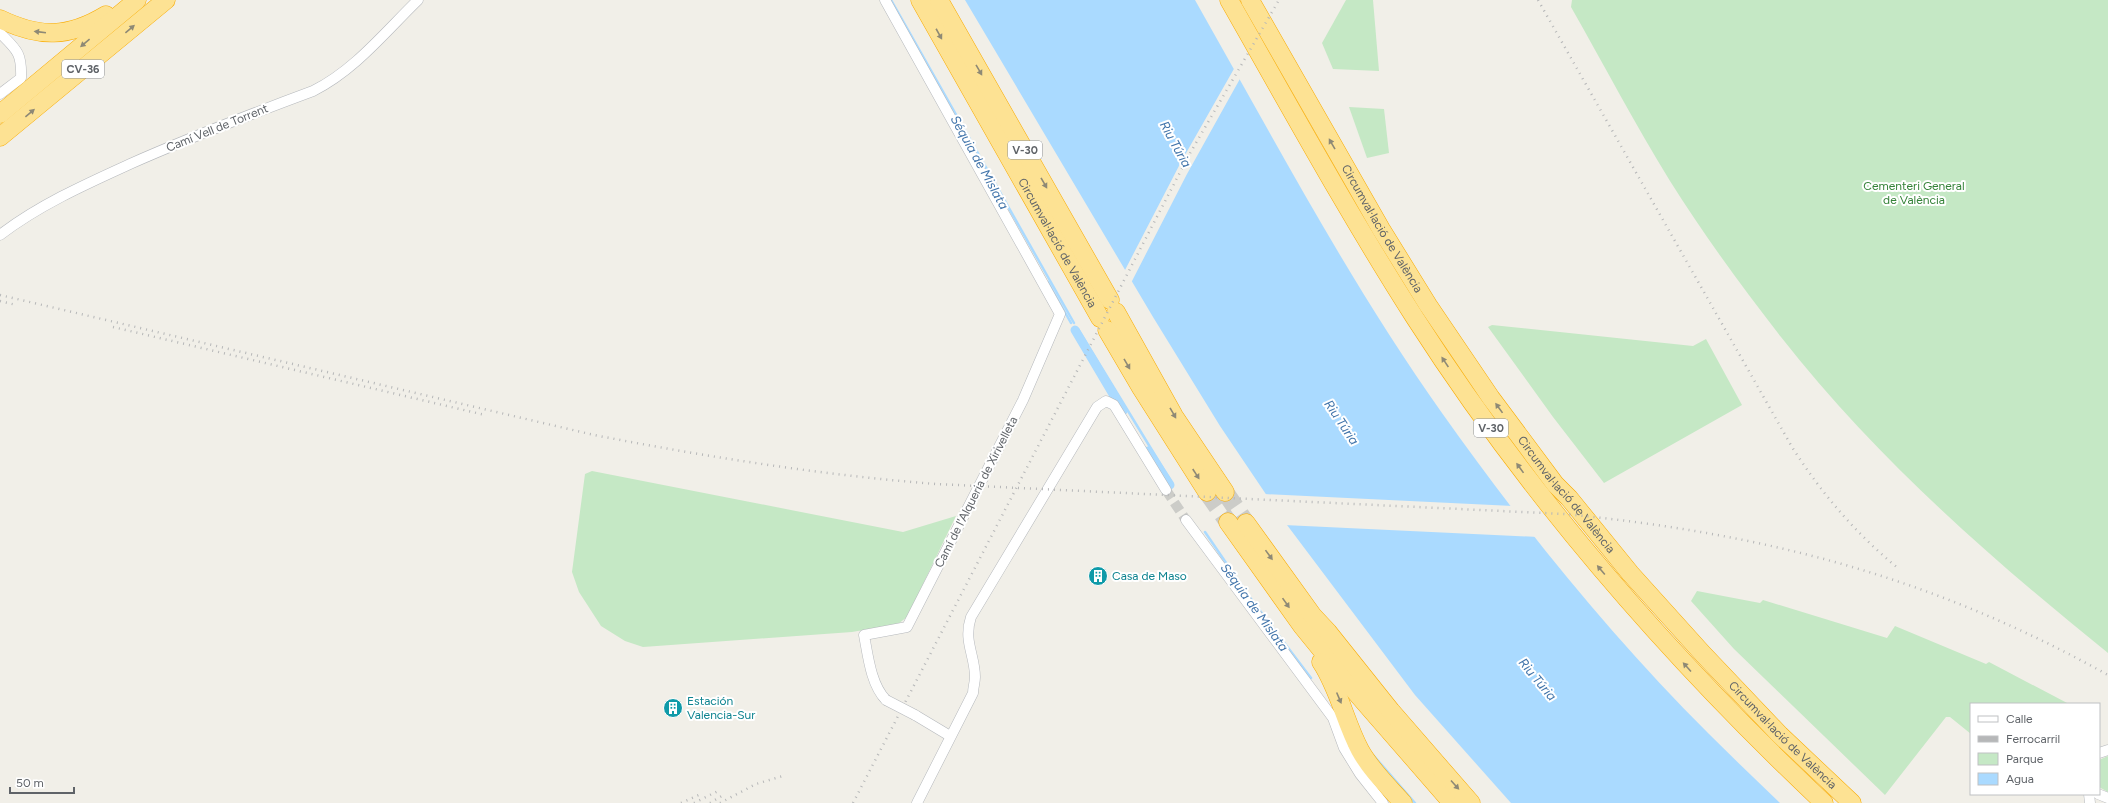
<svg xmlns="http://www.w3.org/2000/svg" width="2108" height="803" font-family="Figtree,sans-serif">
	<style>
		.green { fill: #c5e8c5 }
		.water { fill: #aadaff }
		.pier { fill: #f1efe8 }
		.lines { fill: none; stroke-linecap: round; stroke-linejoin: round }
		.stream { stroke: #aadaff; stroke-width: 2.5 }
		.canal { stroke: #aadaff; stroke-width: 9 }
		.street-tunnel { stroke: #ccccc8; stroke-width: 10; stroke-dasharray: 10 5; stroke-linecap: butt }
		.highway-tunnel { stroke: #ccccc8; stroke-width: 18; stroke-dasharray: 18 9; stroke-linecap: butt }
		.street-casing { stroke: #b5b8bc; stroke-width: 11 }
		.highway-casing { stroke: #f9ab00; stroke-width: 19 }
		.street { stroke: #fff; stroke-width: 10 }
		.highway { stroke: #fde293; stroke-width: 18 }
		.rail { stroke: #b6b7b8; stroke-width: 2.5; stroke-dasharray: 1 5; stroke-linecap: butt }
		.street-bridge-casing { stroke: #b5b8bc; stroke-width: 11; stroke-linecap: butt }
		.street-bridge { stroke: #fff; stroke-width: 10 }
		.oneway { fill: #8e8975 }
		.labels { text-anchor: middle; stroke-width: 4; stroke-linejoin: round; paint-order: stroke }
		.shield { fill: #fff; stroke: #8f9295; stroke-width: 1 }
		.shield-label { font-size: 11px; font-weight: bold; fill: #5f6368 }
		.street-label { font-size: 12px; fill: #5f6368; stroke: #fff }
		.park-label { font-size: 12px; fill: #348238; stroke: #fff }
		.culture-label { font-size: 12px; fill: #0d838f; stroke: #fff; text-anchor: start }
		.water-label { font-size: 13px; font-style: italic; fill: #4174aa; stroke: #fff }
	</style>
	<rect width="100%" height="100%" fill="#f1efe8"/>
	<g class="green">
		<path d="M1346,0H1373L1379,71L1333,69L1322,43Z"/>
		<path d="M1572,0H2108V653C1989,557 1876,458 1781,337C1742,287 1704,235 1670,181C1635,124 1604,65 1571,7Z"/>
		<path d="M1349,107L1384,109L1389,153L1367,158Z"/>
		<path d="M1492,325L1693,346L1706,339L1742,405L1604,483L1553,417L1488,327Z"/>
		<path d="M592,471L903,532L956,516L907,617L898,624L852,632L643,647L625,641L601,626L579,592L572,572L585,474Z"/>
		<path d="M1697,591L1760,603L1763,600L1887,638L1895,626L1986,664L1989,662L2069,704H1971V734L1950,717H1946L1885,795L1734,649L1691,601Z"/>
		<path d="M2108,756V792L2099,787V760Z"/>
	</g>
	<path class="water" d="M965,0H1195C1274,139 1349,282 1442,413C1522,526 1610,635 1708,733C1732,757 1756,780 1780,803H1511L1415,695L1284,521L1220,426L1153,317Z"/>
	<g class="pier">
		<path d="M1235,67L1241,77L1187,174L1131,283L1124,272L1181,162Z"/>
		<path d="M1264,494L1513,506L1538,537L1284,525Z"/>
	</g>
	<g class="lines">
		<g class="stream">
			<path d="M891,0L1074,323"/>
			<path d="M1048,282L1071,323"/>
			<path d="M1078,329L1172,483"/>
			<path d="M1205,532L1248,595L1311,678"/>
			<path d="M1373,755L1415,803"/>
		</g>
		<g class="canal">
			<path d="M1075,330L1123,411"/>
			<path d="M1148,451L1170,485"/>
		</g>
		<path class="street-tunnel" d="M1166,490L1186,520"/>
		<g class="highway-tunnel">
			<path d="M1207,492L1228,522"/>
			<path d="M1225,492L1246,523"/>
		</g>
		<defs>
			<g id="street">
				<path d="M885,0L1060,314L1023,400L907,627L864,635C868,656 871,685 886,700"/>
				<path d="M0,33C17,50 22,53 21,78L0,94"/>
				<path d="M0,235C39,205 86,184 130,164C191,137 251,114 313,91C355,70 385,32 418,0"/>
				<path d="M1186,520L1333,718L1344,748L1360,774L1383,803"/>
				<path d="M915,715L950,736"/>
				<path d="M2099,753L2108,750"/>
				<path d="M2089,794L2090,803"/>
				<path d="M2098,794L2108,798"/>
				<path d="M917,803L973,693C973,688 975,682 975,677C975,655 963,641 971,617L1097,407L1106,401L1114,405L1166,490"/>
			</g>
			<g id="highway">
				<path id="s1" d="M920,0L1100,318"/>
				<path d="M939,0L1110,300"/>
				<path d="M1229,0C1290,107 1349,215 1415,318C1530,497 1669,657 1824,803"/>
				<path id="s2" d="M1250,0L1381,229L1428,305L1491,398L1555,484L1569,498L1630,573L1703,654L1780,735L1852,803"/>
				<path d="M0,19C40,38 68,38 106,15"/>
				<path d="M0,114L137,0"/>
				<path d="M0,137L166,0"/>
				<path d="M1116,312L1174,416L1225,492"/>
				<path d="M1107,330L1141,388L1207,492"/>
				<path d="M1228,522L1302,626L1359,696L1452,803"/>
				<path d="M1246,523L1313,616L1328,632L1391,711L1471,803"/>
				<path d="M1321,662C1339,689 1345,722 1360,750C1371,770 1388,786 1403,803"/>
			</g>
		</defs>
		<use href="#street" class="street-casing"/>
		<use href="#highway" class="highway-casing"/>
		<use href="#street" class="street"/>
		<use href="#highway" class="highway"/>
		<g class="rail">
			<path d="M1538,0L1792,447C1822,494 1856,534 1899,569"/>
			<path d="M0,295L594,435C708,457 821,475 936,484L1564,514C1764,533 1932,577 2108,675"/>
			<path d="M0,301L16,305"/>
			<path d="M113,327L485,415"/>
			<path d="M681,803L701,794"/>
			<path d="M694,803L720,790"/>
			<path d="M710,803L725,794"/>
			<path d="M720,803L756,784L786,775"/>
			<path d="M853,803L1189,155L1279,0"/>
		</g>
		<defs>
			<path id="street-bridge" d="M886,700L915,715"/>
		</defs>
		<use href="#street-bridge" class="street-bridge-casing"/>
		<use href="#street-bridge" class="street-bridge"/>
	</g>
	<defs><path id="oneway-solid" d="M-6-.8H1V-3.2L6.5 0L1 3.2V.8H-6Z"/></defs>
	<g class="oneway">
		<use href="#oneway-solid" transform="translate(130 29) rotate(-40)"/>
		<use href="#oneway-solid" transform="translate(40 32) rotate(-173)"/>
		<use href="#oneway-solid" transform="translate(939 34) rotate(61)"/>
		<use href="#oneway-solid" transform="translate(85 43) rotate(140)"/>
		<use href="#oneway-solid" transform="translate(979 70) rotate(60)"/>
		<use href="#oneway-solid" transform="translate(30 113) rotate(-40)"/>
		<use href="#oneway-solid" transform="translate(1332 144) rotate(-120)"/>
		<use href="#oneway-solid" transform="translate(1044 183) rotate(60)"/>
		<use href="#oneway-solid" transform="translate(1445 362) rotate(-124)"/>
		<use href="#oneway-solid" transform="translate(1127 364) rotate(60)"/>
		<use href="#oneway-solid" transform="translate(1499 408) rotate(-126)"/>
		<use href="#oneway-solid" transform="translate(1173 413) rotate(60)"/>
		<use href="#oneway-solid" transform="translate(1520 468) rotate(-126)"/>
		<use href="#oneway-solid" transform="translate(1196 474) rotate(57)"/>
		<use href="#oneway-solid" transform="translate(1269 555) rotate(54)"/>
		<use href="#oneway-solid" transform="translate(1601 570) rotate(-130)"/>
		<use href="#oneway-solid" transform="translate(1286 603) rotate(55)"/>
		<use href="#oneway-solid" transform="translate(1687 667) rotate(-132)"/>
		<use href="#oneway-solid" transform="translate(1339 698) rotate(67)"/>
		<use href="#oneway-solid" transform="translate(1455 785) rotate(48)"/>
	</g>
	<defs>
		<symbol id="building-disc" viewBox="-11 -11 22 22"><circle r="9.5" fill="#0f9aa8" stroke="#fff"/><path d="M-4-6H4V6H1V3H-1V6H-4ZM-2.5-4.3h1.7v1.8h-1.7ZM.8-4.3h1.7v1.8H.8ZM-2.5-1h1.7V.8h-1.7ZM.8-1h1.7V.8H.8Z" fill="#fff"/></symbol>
	</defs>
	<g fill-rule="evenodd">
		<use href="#building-disc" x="1087" y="565" width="22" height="22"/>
		<use href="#building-disc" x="662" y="697" width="22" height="22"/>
	</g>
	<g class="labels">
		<g class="shield">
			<rect x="62" y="60" width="42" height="18" rx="3"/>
			<rect x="1008" y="141" width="34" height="18" rx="3"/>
			<rect x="1474" y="419" width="34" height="18" rx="3"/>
		</g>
		<g class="shield-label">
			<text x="83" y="73">CV-36</text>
			<text x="1025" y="154">V-30</text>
			<text x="1491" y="432">V-30</text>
		</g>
		<g class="street-label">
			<text transform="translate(217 128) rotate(-22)" y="4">Camí Vell de Torrent</text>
			<text dy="4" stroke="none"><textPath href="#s2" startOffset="264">Circumval·lació de València</textPath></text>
			<text dy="4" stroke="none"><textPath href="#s1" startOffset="279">Circumval·lació de València</textPath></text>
			<text transform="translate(976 492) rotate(-63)" y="4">Camí de l'Alqueria de Xirivelleta</text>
			<text dy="4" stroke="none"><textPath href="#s2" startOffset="588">Circumval·lació de València</textPath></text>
			<text dy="4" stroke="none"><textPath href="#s2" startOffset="912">Circumval·lació de València</textPath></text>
		</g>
		<g class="park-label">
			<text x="1914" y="190">Cementeri General<tspan x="1914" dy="14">de València</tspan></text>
		</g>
		<g class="culture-label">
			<text x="1112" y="580">Casa de Maso</text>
			<text x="687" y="705">Estación<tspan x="687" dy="14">Valencia-Sur</tspan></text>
		</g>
		<g class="water-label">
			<text transform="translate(1176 144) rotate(61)" y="5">Riu Túria</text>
			<text transform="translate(980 162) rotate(61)" y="5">Séquia de Mislata</text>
			<text transform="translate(1342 422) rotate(56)" y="5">Riu Túria</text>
			<text transform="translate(1255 607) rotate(54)" y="5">Séquia de Mislata</text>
			<text transform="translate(1538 679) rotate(50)" y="5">Riu Túria</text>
		</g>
	</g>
	<rect x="1970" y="703" width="130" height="92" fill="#ffffff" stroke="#bfc1c3"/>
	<rect x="1978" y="716" width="20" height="6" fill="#ffffff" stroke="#bfc1c3"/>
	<text x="2006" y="723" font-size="12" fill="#5f6368">Calle</text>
	<rect x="1978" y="736" width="20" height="6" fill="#b6b7b8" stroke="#bfc1c3"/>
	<text x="2006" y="743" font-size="12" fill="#5f6368">Ferrocarril</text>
	<rect x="1978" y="753" width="20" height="12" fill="#c5e8c5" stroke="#bfc1c3"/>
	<text x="2006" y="763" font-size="12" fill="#5f6368">Parque</text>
	<rect x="1978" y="773" width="20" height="12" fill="#aadaff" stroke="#bfc1c3"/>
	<text x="2006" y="783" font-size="12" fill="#5f6368">Agua</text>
	<path d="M10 787v6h64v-6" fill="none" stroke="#5f6368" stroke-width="2"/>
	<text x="16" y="787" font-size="12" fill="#5f6368" stroke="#ffffff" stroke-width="3" paint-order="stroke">50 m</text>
</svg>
